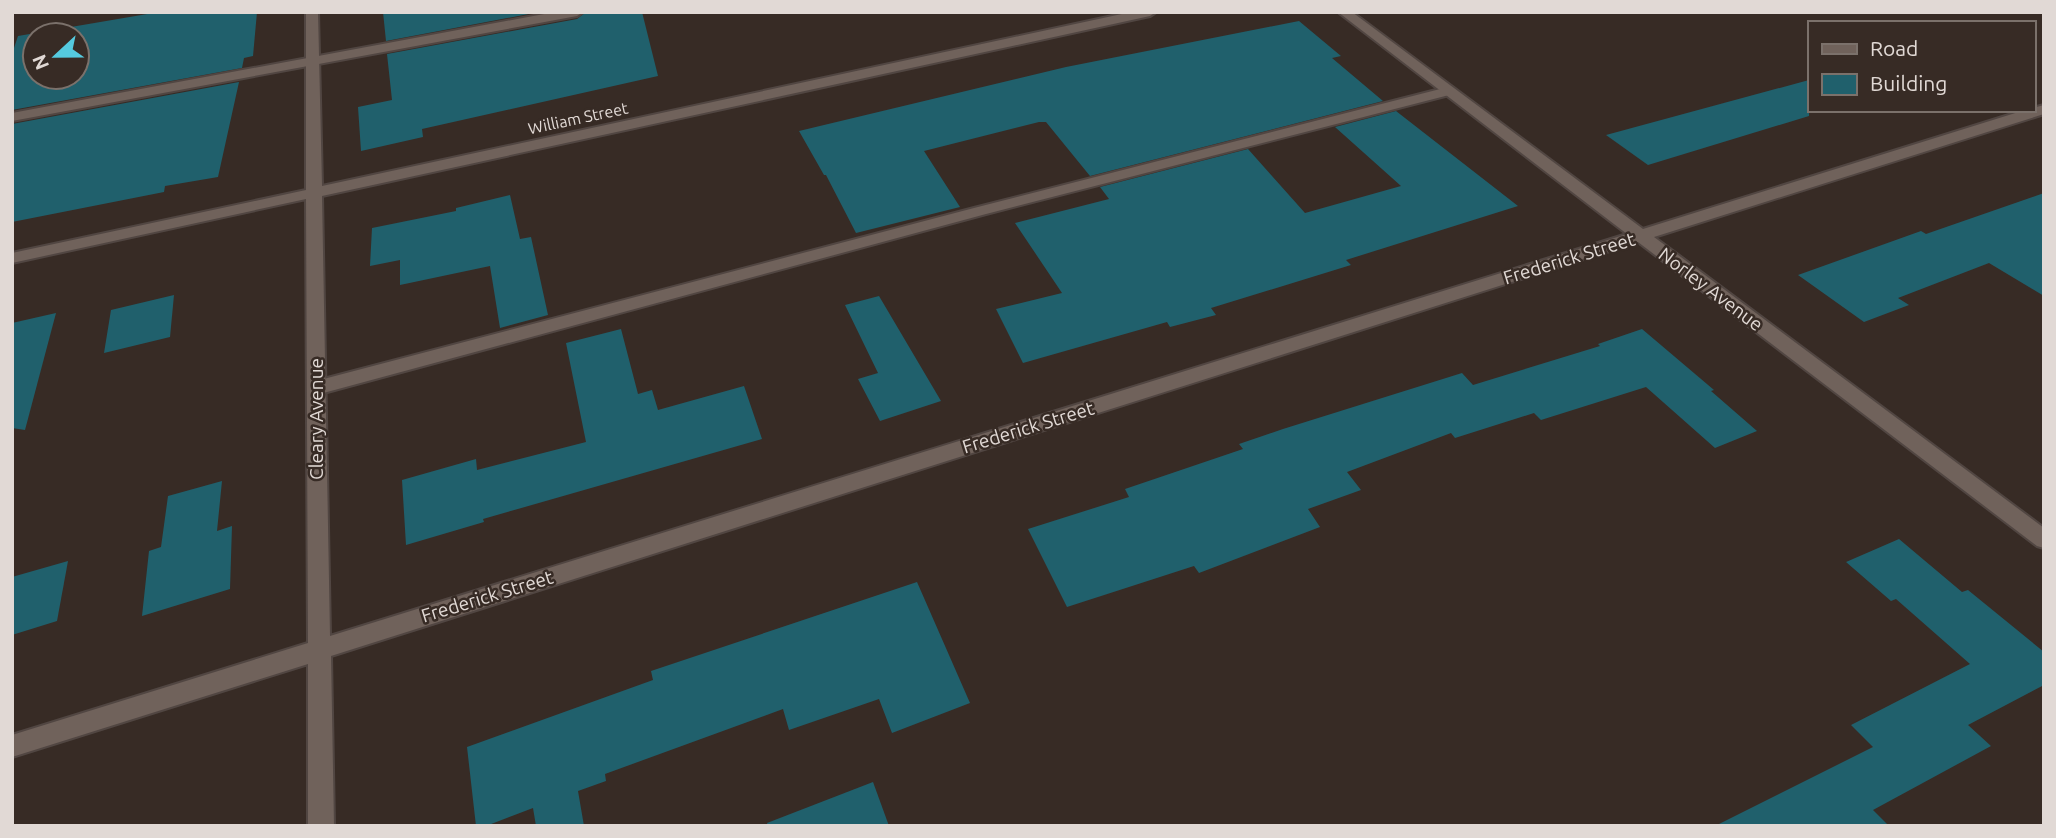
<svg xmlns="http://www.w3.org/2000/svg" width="2056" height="838" font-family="Ubuntu,sans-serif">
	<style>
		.building { fill: #20606c; fill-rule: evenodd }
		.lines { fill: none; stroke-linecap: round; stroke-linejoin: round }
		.service-casing { stroke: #514642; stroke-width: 4 }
		.minor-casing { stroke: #514642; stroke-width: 4 }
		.service { fill: #70625b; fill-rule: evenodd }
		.minor { fill: #70625b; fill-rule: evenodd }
		.labels { text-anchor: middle; stroke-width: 5; stroke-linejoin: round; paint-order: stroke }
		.far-street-label { font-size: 16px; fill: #e1d9d5; stroke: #372b25 }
		.street-label { font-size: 19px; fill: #e1d9d5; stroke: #372b25 }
	</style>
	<rect width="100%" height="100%" fill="#372b25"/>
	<g class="building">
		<path d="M159,12H257L253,56L244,58L242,68L12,110V54L18,36ZM35,35H77V77H35Z"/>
		<path d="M383,12H539L386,41Z"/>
		<path d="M586,12H642L658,76L422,129L423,137L361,151L358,107L392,100L387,54L577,19Z"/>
		<path d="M1299,21L1341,56L1332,58L1383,101L1090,176L1046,122H1039L924,151L960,207L856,233L826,175H824L799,131L1066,67Z"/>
		<path d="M1809,80V116L1648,165L1606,135Z"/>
		<path d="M239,82L218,177L165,186L164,192L12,222V124Z"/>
		<path d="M1396,111L1518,206L1346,260L1351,265L1211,308L1216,315L1170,327L1167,322L1023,363L996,309L1062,293L1015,223L1109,199L1100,187L1248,149L1305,213L1401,186L1335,127Z"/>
		<path d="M2044,193V296L1989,263L1898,298L1909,305L1864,322L1798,275L1921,231L1926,234Z"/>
		<path d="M510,195L520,239L531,237L548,315L500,328L490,266L400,285V260L370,266L372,228L456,211V208Z"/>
		<path d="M174,295L170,337L104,353L111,310Z"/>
		<path d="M879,296L941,401L880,421L858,379L878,373L845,305Z"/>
		<path d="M56,313L25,430L12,428V323Z"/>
		<path d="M621,329L638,394L652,390L658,410L744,386L762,439L483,519L484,522L406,545L402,480L476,459L477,470L586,442L566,343Z"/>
		<path d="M1642,329L1714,390L1711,391L1757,431L1715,448L1646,387L1541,420L1534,413L1455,438L1451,433L1347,472L1361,490L1308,509L1320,527L1199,573L1194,566L1067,607L1028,529L1129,497L1125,489L1243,449L1239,444L1283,429L1462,373L1473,385L1600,346L1598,344Z"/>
		<path d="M222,481L217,531L232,526L230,589L142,616L149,551L161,547L168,496Z"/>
		<path d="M1899,539L1962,592L1968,590L2044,652V685L1968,725L1991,746L1873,810L1889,826H1715L1873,747L1851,725L1970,664L1896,599L1891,601L1846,562Z"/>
		<path d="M68,561L57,621L12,635V577Z"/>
		<path d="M917,582L970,703L892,733L879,699L789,730L783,709L605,774L606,781L578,791L584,826H536L533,808L486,826H476L467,747L653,680L651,671Z"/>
		<path d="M873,782L889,826H768L767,823Z"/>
	</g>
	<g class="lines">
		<defs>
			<g id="service">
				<path d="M555,12H583L577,16L12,121V113Z"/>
				<path d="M1448,87L1453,88V94L986,214L316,395L309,393L307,388L309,383L316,381L974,208Z"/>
			</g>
			<path id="minor" d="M306,12H318L322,186L1131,12H1156L1150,16L322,196L330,636L1627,234L1338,12H1352L1643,229L2025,110H2033V108L2044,105V114L1654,237L2044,528V548L2037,546L1638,242L331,656L334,826H308V664L12,757V735L308,643L306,199L12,263V253L306,190Z"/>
		</defs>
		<use href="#service" class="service-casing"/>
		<use href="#minor" class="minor-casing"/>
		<use href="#service" class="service"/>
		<use href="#minor" class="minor"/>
	</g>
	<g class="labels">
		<g class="far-street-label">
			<text transform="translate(578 118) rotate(-12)" y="6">William Street</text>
		</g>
		<g class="street-label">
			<text transform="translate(1569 258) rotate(-17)" y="7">Frederick Street</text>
			<text transform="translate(1711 289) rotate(37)" y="7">Norley Avenue</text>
			<text transform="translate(316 419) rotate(-90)" y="7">Cleary Avenue</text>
			<text transform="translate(1028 427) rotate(-17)" y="7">Frederick Street</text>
			<text transform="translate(487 596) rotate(-17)" y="7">Frederick Street</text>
		</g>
	</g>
	<rect width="2056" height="838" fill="none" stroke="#e1d9d5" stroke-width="28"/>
	<rect x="1808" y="21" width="228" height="91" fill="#372b25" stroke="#7b716b" stroke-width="2"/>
	<rect x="1822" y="44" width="35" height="10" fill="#70625b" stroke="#7b716b" stroke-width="2"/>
	<text x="1870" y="56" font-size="21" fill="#e1d9d5">Road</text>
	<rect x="1822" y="74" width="35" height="21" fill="#20606c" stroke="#7b716b" stroke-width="2"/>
	<text x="1870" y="91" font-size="21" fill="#e1d9d5">Building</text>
	<g transform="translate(56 56) rotate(248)"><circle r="33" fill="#372b25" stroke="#7b716b" stroke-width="2"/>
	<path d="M0-5L12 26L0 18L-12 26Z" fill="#55cadf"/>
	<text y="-10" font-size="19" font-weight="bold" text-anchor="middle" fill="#e1d9d5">N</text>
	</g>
</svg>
